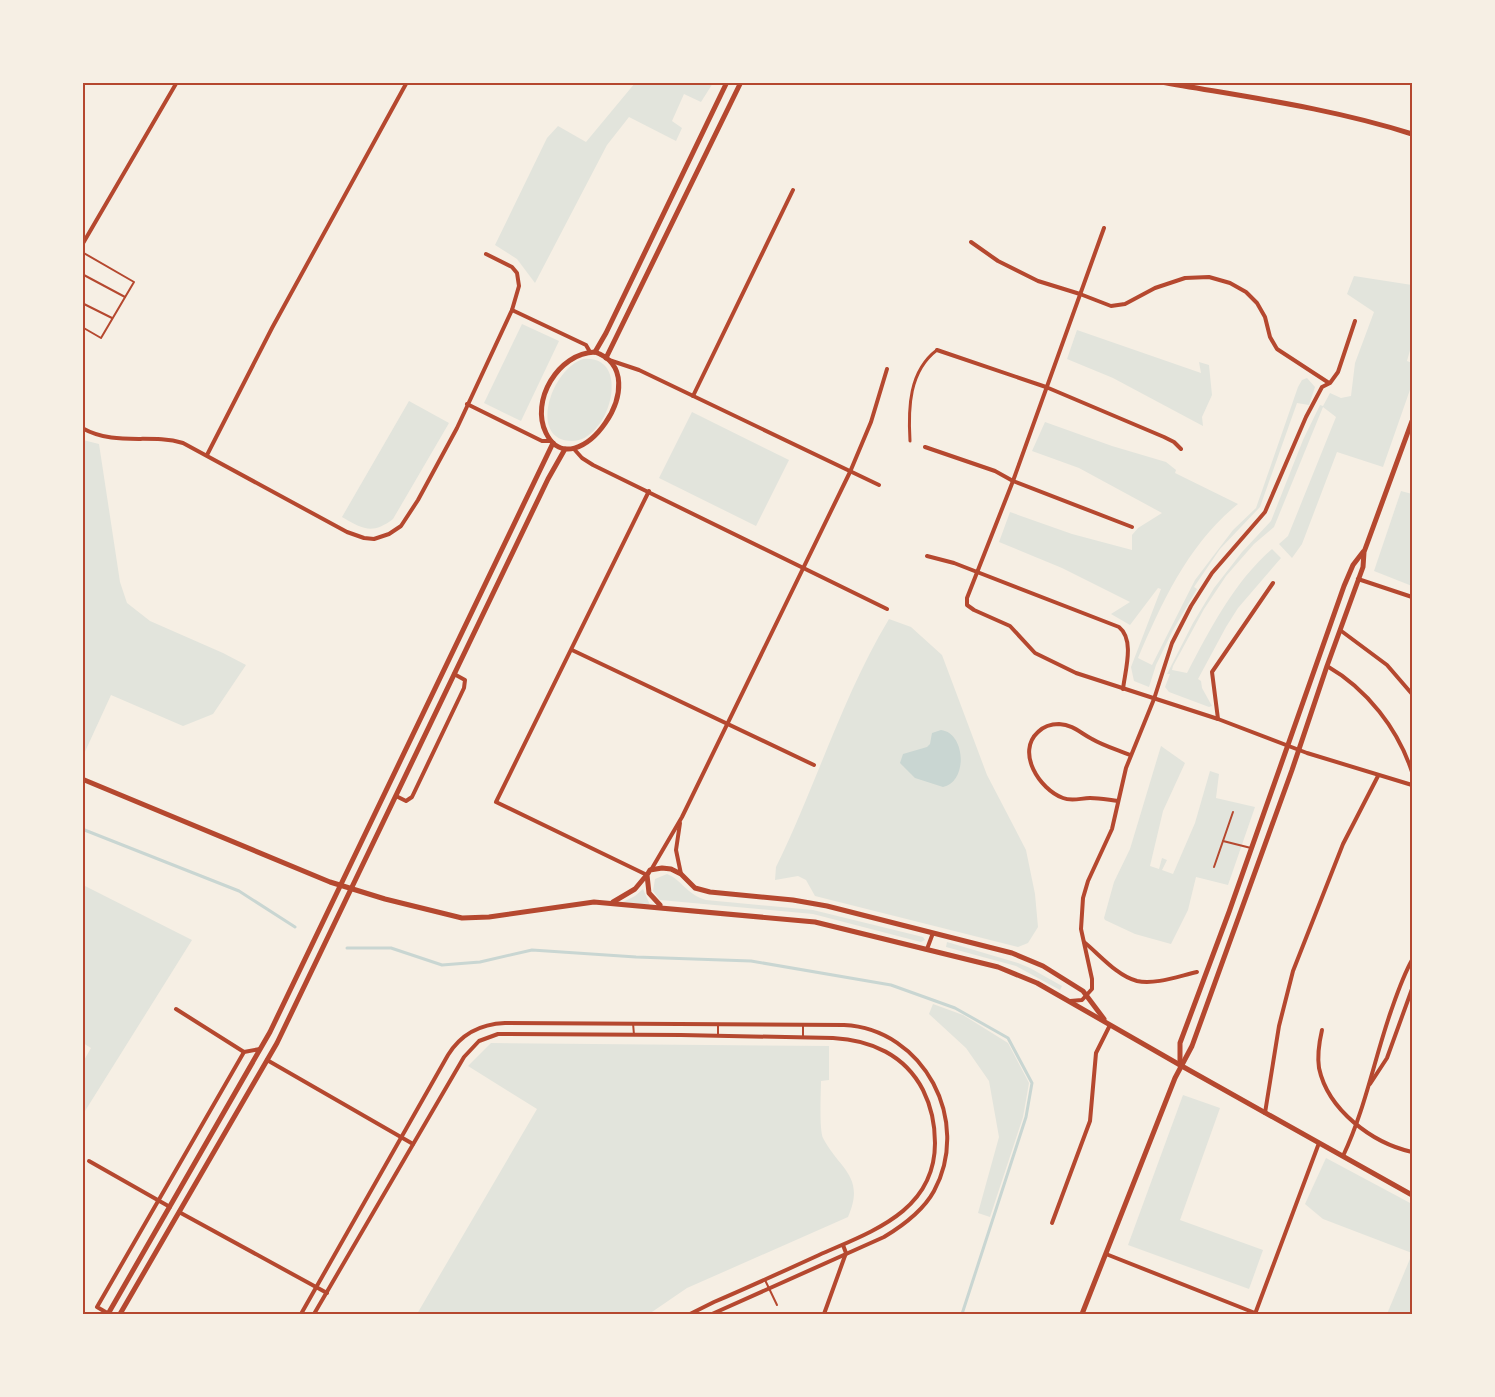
<svg xmlns="http://www.w3.org/2000/svg" width="1495" height="1397" font-family="'Noto Sans',sans-serif">
	<style>
		.green { fill: #e2e4dc }
		.water { fill: #c9d6d2 }
		.lines { fill: none; stroke-linecap: round; stroke-linejoin: round }
		.stream { stroke: #c9d6d2; stroke-width: 3 }
		.service { stroke: #b5482f; stroke-width: 2 }
		.pedestrian { stroke: #b5482f; stroke-width: 3 }
		.minor { stroke: #b5482f; stroke-width: 4 }
		.tertiary { stroke: #b5482f; stroke-width: 5 }
		.neatline { fill: none; stroke: #b5482f; stroke-width: 2 }
	</style>
	<rect width="100%" height="100%" fill="#f6efe4"/>
	<g class="green">
		<path d="M635,83H713L701,102L684,94L672,121L682,128L676,141L629,117L607,145L535,283L517,259L495,245L547,138L558,126L586,142Z"/>
		<path d="M1354,276L1412,285V343L1407,361L1412,363V384L1383,467L1337,452L1302,544L1292,558L1279,544L1288,536L1336,417L1323,407L1274,527L1254,544L1226,576L1204,609L1173,666L1172,670L1187,673C1210,629 1234,582 1272,549L1281,558L1238,608L1226,627L1198,679L1201,681L1202,688L1212,706L1209,707L1169,692L1165,687L1170,674H1167L1193,623L1214,588L1242,552L1271,521L1303,440L1320,405L1323,406L1330,393L1341,398L1351,396L1355,363L1374,312L1347,294Z"/>
		<path d="M522,324L559,341L521,421L484,403Z"/>
		<path d="M1077,330L1201,373L1199,362L1209,365L1212,395L1202,417L1203,426L1113,378L1067,359Z"/>
		<path d="M583,359C633,354 610,441 572,441C528,441 550,370 583,359Z"/>
		<path d="M1307,378L1315,387L1309,405L1297,403L1260,507L1220,549L1194,587L1197,589L1173,630L1156,665L1149,687L1134,681L1131,667L1161,589L1158,588L1130,625L1111,614L1130,602L1062,568L999,542L1010,512L1072,534L1132,550V535L1138,528L1162,513L1079,468L1032,451L1045,422L1112,446L1166,462L1176,470L1175,473L1238,504C1189,543 1162,602 1138,658L1152,665L1195,580L1233,530L1256,508L1298,387L1302,380Z"/>
		<path d="M409,401L449,423L393,519C372,535 363,529 342,517Z"/>
		<path d="M692,412L789,460L756,526L659,478Z"/>
		<path d="M83,440L99,444L120,582L127,603L150,621L223,653L246,665L213,714L183,726L111,695L83,756Z"/>
		<path d="M1401,491L1412,494V586L1374,571Z"/>
		<path d="M889,619L911,627L942,655L987,775L1026,850L1035,894L1038,927L1028,943L1018,947L815,896L806,880L798,876L775,880L776,867C816,786 842,697 889,619Z"/>
		<path d="M1161,746L1185,763L1163,811L1150,866L1159,869L1162,858L1167,860L1162,870L1173,874L1195,823L1210,771L1219,774L1216,798L1255,807L1228,885L1196,877L1188,910L1171,944L1135,934L1105,920L1104,918L1114,882L1130,849Z"/>
		<path d="M667,874C682,880 686,894 706,900L813,910L923,937L925,940L921,942L813,914L660,900L653,891L655,879Z"/>
		<path d="M83,885L192,940L85,1111L83,1110V1062L91,1048L83,1043Z"/>
		<path d="M643,889L650,905L623,902L635,896Z"/>
		<path d="M947,942L1018,963L1030,968L1062,986L1060,990L1016,966L946,947Z"/>
		<path d="M933,1004L963,1015L1008,1043L1029,1083L1023,1117L990,1217L978,1213L999,1137L989,1081L966,1048L929,1014Z"/>
		<path d="M491,1043L829,1046V1080L821,1081C821,1093 819,1129 823,1138C839,1169 866,1176 848,1217L687,1288L649,1314H417L537,1109L468,1066Z"/>
		<path d="M1183,1095L1220,1108L1180,1220L1263,1250L1249,1289L1128,1245Z"/>
		<path d="M1326,1158L1412,1204V1253L1323,1219L1305,1204Z"/>
		<path d="M1412,1254V1314H1387Z"/>
	</g>
	<path class="water" d="M941,730C966,733 968,782 943,787L915,778L900,763L903,754L927,747L930,744L932,733Z"/>
	<g class="lines">
		<g class="stream">
			<path d="M82,829L239,891L295,927"/>
			<path d="M347,948H391L442,965L480,962L532,950L636,957L751,961L891,985L955,1008L1008,1038L1032,1083L1026,1117L962,1314"/>
		</g>
		<g class="service">
			<path d="M82,252L134,282L101,338L82,327"/>
			<path d="M82,274L125,297"/>
			<path d="M82,303L112,318"/>
			<path d="M1223,841L1251,848"/>
			<path d="M1214,867L1233,812"/>
			<path d="M633,1023L634,1035"/>
			<path d="M718,1024V1035"/>
			<path d="M803,1024V1037"/>
			<path d="M765,1280L777,1305"/>
		</g>
		<path class="pedestrian" d="M910,441C908,408 909,371 937,350"/>
		<g class="minor">
			<path d="M1104,228L1013,481L967,598V605L974,610L1010,626L1035,653L1076,673L1218,719L1307,753L1412,785"/>
			<path d="M971,242L998,261L1038,281L1080,294L1111,306L1125,304L1155,288L1185,278L1209,277L1230,283L1246,292L1257,303L1265,317L1270,337L1277,349L1329,383"/>
			<path d="M82,245L177,82"/>
			<path d="M512,310L586,345L590,352"/>
			<path d="M937,350L1046,387L1164,437L1174,442L1181,449"/>
			<path d="M609,360L639,370L879,485"/>
			<path d="M693,396L793,190"/>
			<path d="M467,404L542,441H551"/>
			<path d="M82,428C116,447 149,433 183,443L347,532L364,538L374,539L389,534L401,526L418,500L457,428L512,310L519,286L517,273L512,267L486,254"/>
			<path d="M925,447L995,471L1013,481L1132,527"/>
			<path d="M574,449L582,458L593,465L887,609"/>
			<path d="M207,455L272,328L407,82"/>
			<path d="M927,556L954,563L1119,627C1135,640 1125,671 1123,689"/>
			<path d="M1358,579L1412,597"/>
			<path d="M1340,630L1387,665L1412,694"/>
			<path d="M572,650L814,765"/>
			<path d="M1327,666C1367,689 1398,729 1412,772"/>
			<path d="M1218,719L1212,672L1273,583"/>
			<path d="M396,796L406,801L412,797L464,688L465,680L454,674"/>
			<path d="M1118,801C1109,800 1100,798 1090,798C1081,798 1072,802 1063,798C1039,789 1016,752 1038,732C1044,726 1051,724 1059,724C1074,725 1080,733 1092,739C1104,746 1118,750 1130,755"/>
			<path d="M680,823L676,850L681,874"/>
			<path d="M651,870L682,817L850,472L871,422L887,369"/>
			<path d="M647,875L496,802L649,491"/>
			<path d="M1084,942C1099,954 1117,976 1137,981C1155,985 1179,976 1197,972"/>
			<path d="M927,949L933,933"/>
			<path d="M1070,1001L1082,1000L1092,989V979L1081,929L1083,898L1088,881L1112,829L1126,768L1154,699L1172,643L1191,606L1212,573L1265,512L1306,417L1322,387L1330,383L1338,372L1355,321"/>
			<path d="M176,1009L244,1052"/>
			<path d="M1322,1030C1319,1043 1317,1055 1319,1068C1328,1110 1372,1143 1412,1152"/>
			<path d="M267,1060L413,1144"/>
			<path d="M1370,1084L1387,1058L1412,989"/>
			<path d="M1265,1113L1279,1026L1293,971L1343,844L1378,776"/>
			<path d="M1343,1156C1365,1110 1374,1060 1391,1011C1397,994 1403,976 1412,960"/>
			<path d="M89,1161L170,1207"/>
			<path d="M179,1212L327,1293"/>
			<path d="M1052,1223L1090,1121L1096,1053L1110,1025"/>
			<path d="M1106,1254L1255,1313"/>
			<path d="M109,1314L97,1307L244,1052L260,1049"/>
			<path d="M301,1314L448,1055C461,1034 480,1024 505,1023L844,1025C924,1029 972,1121 934,1191C923,1211 904,1225 884,1237L712,1314"/>
			<path d="M314,1314L464,1057L479,1041L498,1034L681,1035L833,1038C871,1040 905,1055 923,1090C931,1106 935,1125 935,1143C935,1212 870,1232 819,1255C784,1271 749,1287 714,1302L690,1314"/>
			<path d="M824,1314L846,1253L843,1245"/>
			<path d="M1255,1314L1319,1143"/>
		</g>
		<g class="tertiary">
			<path d="M1161,82C1246,97 1331,108 1412,134"/>
			<path d="M595,352L606,333L727,82"/>
			<path d="M595,352C660,375 574,491 546,433C530,401 558,353 595,352Z"/>
			<path d="M606,358L741,82"/>
			<path d="M82,779L330,882L385,899L462,918L489,917L594,902L815,922L998,967L1037,983L1180,1065L1412,1195"/>
			<path d="M613,902L635,889L645,877"/>
			<path d="M660,905L649,893L647,875L650,870L662,868L671,869L681,874L695,888L710,892L793,900L827,906L1012,953L1043,966L1083,991L1104,1019"/>
			<path d="M1180,1065V1043L1229,912L1344,586L1353,565L1363,552"/>
			<path d="M108,1314L270,1032L553,443"/>
			<path d="M120,1314L277,1043L548,479L565,449"/>
			<path d="M1082,1314L1175,1078L1192,1046L1292,770L1327,666L1363,567L1364,552L1412,421"/>
		</g>
	</g>
	<rect width="1495" height="1397" fill="none" stroke="#f6efe4" stroke-width="168"/>
	<rect x="84" y="84" width="1327" height="1229" class="neatline"/>
</svg>
